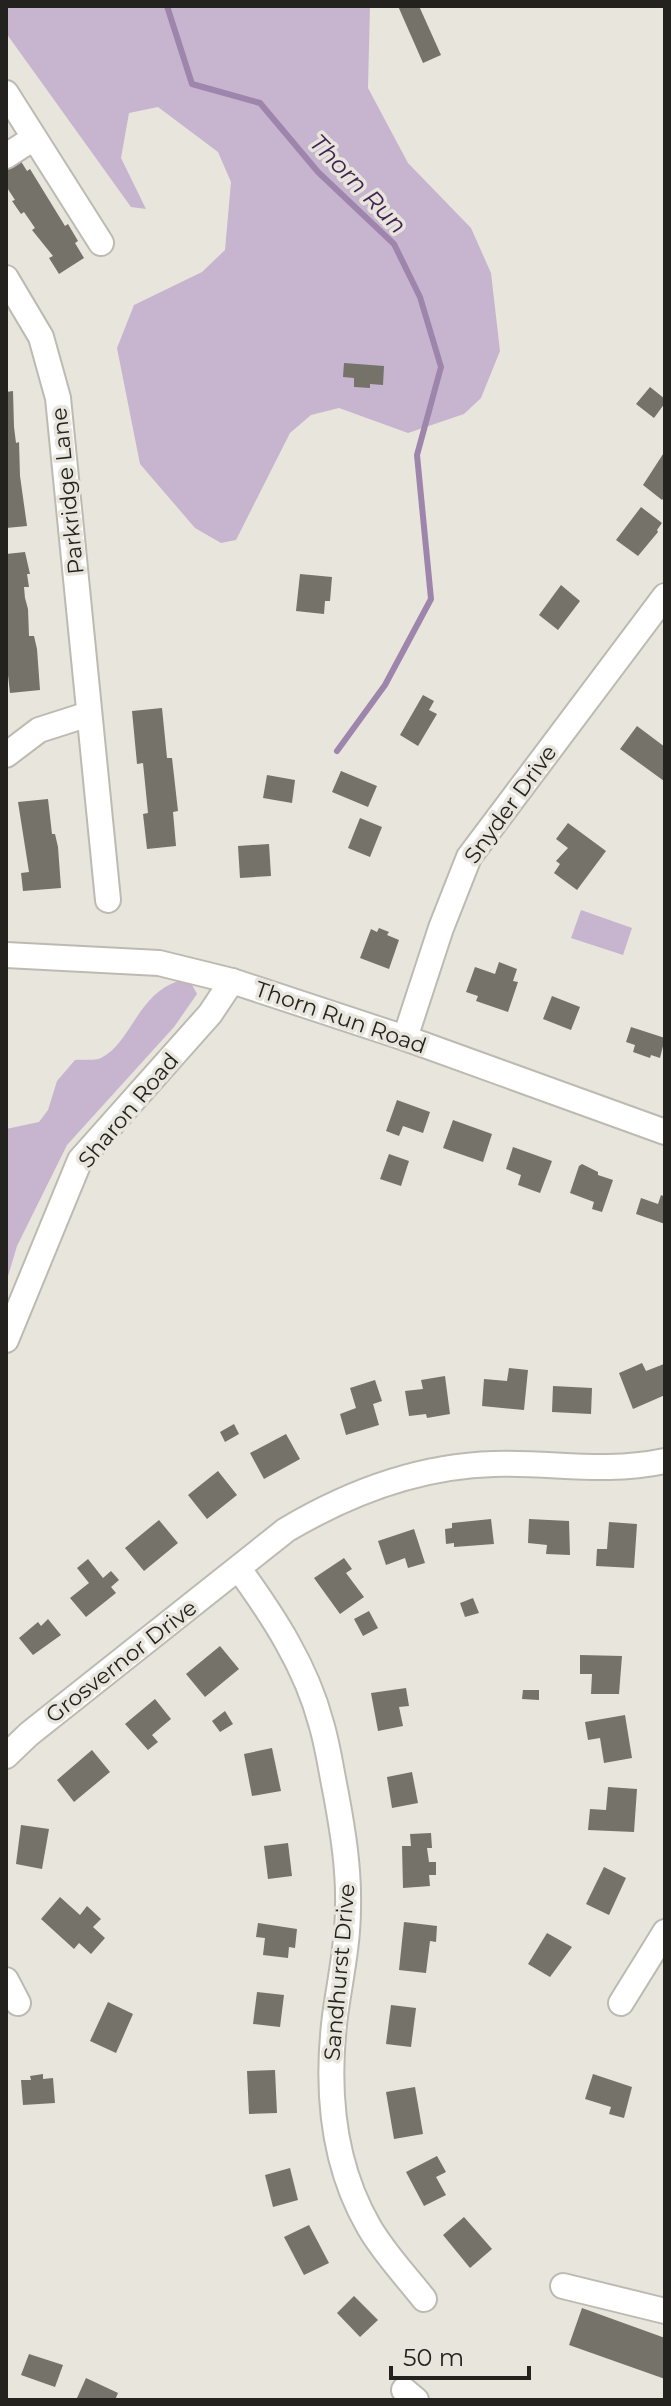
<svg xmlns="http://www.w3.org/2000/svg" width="671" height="2406" font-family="Montserrat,sans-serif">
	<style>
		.green { fill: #c7b5d0 }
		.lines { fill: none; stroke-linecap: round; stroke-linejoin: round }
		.stream { stroke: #9e85ab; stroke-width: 6 }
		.building { fill: #747269 }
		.minor-casing { stroke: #bcbab1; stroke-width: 28 }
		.minor { stroke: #fff; stroke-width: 24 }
		.labels { text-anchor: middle; stroke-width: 7; stroke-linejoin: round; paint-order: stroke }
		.street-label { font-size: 22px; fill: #23221e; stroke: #e8e5dc }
		.water-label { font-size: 24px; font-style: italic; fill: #422052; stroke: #e8e5dc }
	</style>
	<rect width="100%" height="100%" fill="#e8e5dc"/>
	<g class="green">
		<path d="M6,6H370L368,88L408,163L471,228L491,273L500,351L481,398L464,414L408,433L339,408L311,415L290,433L236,540L221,543L195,528L140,464L117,348L134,305L202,272L225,250L231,182L218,152L158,107L129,113L121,158L146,209L131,207L6,33Z"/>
		<path d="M581,910L632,928L623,955L571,938Z"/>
		<path d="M178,981L191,983L197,994L174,1027L67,1145L17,1246L6,1283V1129L39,1122L48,1110L57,1081L75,1060C82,1059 94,1061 101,1058C131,1043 137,995 178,981Z"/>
	</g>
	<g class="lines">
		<path class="stream" d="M167,6L192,84L260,103L318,172L394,244L420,297L441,367L417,455L431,599L385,685L337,751"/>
	</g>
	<g class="building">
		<path d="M398,6H419L441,55L423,63Z"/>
		<path d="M17,155L27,171L30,169L65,226L68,224L78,241L75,243L84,258L59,274L49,258L53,256L32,230L35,228L24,212L21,214L12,201L15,200L6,186V162Z"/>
		<path d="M344,363L384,366L383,385L370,384V388L354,387V378L343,377Z"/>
		<path d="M650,387L665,399V403L654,418L636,404Z"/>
		<path d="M13,391L14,427L16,443L19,442L20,476L27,526L6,528V392Z"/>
		<path d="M665,451V496L662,500L643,485Z"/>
		<path d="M641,507L662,523L657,530L658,532L638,556L616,540Z"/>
		<path d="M25,552L30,574H27L29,587H24L25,598L28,609L29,636H34L37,649L40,690L10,693L6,657V554Z"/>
		<path d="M300,574L332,577L330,601H325L324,614L296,611Z"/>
		<path d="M561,585L580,601L558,630L539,615Z"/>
		<path d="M423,695L434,701L429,710L437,714L418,746L400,735Z"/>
		<path d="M162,708L167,758H172L178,811L173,812L176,846L147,849L143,814L148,813L143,763L137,764L132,711Z"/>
		<path d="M637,726L665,747L664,781L620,749Z"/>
		<path d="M341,771L377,786L368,807L332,792Z"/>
		<path d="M267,775L295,780L292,803L263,798Z"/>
		<path d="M48,799L52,834H55L58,847L61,888L23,891L21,873L29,872L18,802Z"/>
		<path d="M360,818L382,827L370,857L348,848Z"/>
		<path d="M568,823L606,851L577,890L554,873L560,864L556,861L568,848L556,839Z"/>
		<path d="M269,844L271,876L240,878L238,846Z"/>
		<path d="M379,928L389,932L387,935L399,940L389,969L360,958L371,929L377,932Z"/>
		<path d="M499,962L517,969L513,981L518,982L508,1012L476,1001L478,996L466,992L475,967L495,974Z"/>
		<path d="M552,996L580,1007L571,1030L543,1019Z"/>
		<path d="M631,1027L665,1038L660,1058L651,1055L650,1058L633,1052L635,1045L626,1042Z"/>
		<path d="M397,1100L430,1112L423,1133L403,1126L399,1136L386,1131Z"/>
		<path d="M453,1120L492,1134L483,1162L443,1148Z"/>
		<path d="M513,1147L552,1161L540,1193L518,1185L521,1175L506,1169Z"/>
		<path d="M389,1154L409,1161L401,1186L380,1179Z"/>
		<path d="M582,1164L598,1172V1175L613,1180L602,1212L592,1209L594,1202L570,1193L579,1166Z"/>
		<path d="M661,1195L665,1197V1224L636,1214L641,1198L658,1204Z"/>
		<path d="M642,1363L646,1371L664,1364L665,1395L633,1409L619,1373Z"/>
		<path d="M509,1368L528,1370L524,1410L482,1406L484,1379L507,1381Z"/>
		<path d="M445,1376L450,1414L427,1418L426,1414L409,1416L405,1391L423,1389L421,1380Z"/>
		<path d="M375,1380L382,1401L373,1404L379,1425L346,1435L340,1414L356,1408L350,1388Z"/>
		<path d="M553,1386L592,1388L591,1414L552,1412Z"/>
		<path d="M234,1424L239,1434L225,1442L220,1432Z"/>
		<path d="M286,1434L300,1459L264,1479L250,1453Z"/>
		<path d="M218,1471L237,1495L207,1519L188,1495Z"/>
		<path d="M491,1519L494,1544L454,1547V1543L446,1544L445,1529L452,1528V1523Z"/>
		<path d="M529,1519L569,1521L570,1555L546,1554L547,1545L528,1543Z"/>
		<path d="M159,1520L178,1543L144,1571L125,1548Z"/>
		<path d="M609,1522L637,1524L634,1568L596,1566L597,1549H607Z"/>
		<path d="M414,1529L425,1563L408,1568L405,1558L386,1565L378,1541Z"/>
		<path d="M344,1558L352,1569L346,1573L364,1597L340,1614L314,1578Z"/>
		<path d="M88,1559L103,1578L111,1571L119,1580L111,1587L116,1593L86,1617L70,1598L89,1583L77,1568Z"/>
		<path d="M473,1598L479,1613L465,1617L460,1603Z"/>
		<path d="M369,1611L378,1628L363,1636L354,1619Z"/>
		<path d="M48,1619L61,1635L33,1655L19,1638L38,1622L41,1626Z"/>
		<path d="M220,1646L239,1669L205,1697L186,1674Z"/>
		<path d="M580,1655L622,1656L619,1694H591L592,1674H580Z"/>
		<path d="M406,1688L409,1706L399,1707L403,1726L378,1731L371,1693Z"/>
		<path d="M523,1690H539V1700L522,1699Z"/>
		<path d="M155,1699L171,1719L152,1735L158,1742L148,1750L125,1724Z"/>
		<path d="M225,1711L233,1724L220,1732L212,1721Z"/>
		<path d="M625,1715L632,1758L604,1763L600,1738L588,1740L585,1722Z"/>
		<path d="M272,1748L281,1791L252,1796L244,1754Z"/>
		<path d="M92,1750L110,1772L74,1802L57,1780Z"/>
		<path d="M412,1772L418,1803L392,1808L387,1777Z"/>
		<path d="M608,1787L637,1789L634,1832L588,1830L590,1809L606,1810Z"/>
		<path d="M21,1825L49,1829L42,1869L16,1864Z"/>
		<path d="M431,1833L432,1848H427L429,1862H436V1875H429L430,1886L403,1888L402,1846H411L410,1834Z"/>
		<path d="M288,1843L292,1876L268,1879L264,1846Z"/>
		<path d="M604,1867L626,1878L609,1915L586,1904Z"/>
		<path d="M60,1897L80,1915L87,1906L101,1919L93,1927L105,1938L91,1954L79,1943L74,1949L41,1919Z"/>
		<path d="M404,1922L437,1926L436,1942L430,1941L426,1973L399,1970Z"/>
		<path d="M258,1923L297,1929L295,1948L289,1947L288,1958L263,1955L265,1938L256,1937Z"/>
		<path d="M547,1933L572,1947L550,1977L528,1964Z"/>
		<path d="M257,1992L284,1995L280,2027L253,2024Z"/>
		<path d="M108,2002L133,2014L116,2053L90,2041Z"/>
		<path d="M391,2005L416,2008L411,2047L386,2044Z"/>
		<path d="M275,2070L277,2113L249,2114L247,2071Z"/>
		<path d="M43,2074V2079L53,2078L55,2103L23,2105L21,2080H31L30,2076Z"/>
		<path d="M593,2074L632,2087L624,2118L609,2114L611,2107L585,2099Z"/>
		<path d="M415,2087L423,2134L394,2139L386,2092Z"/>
		<path d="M437,2156L446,2172L436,2177L446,2195L424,2206L406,2172Z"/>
		<path d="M290,2168L298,2200L273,2207L265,2175Z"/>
		<path d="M464,2217L492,2249L470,2268L443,2235Z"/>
		<path d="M309,2225L329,2263L304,2275L284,2237Z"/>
		<path d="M354,2296L378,2320L360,2337L337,2313Z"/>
		<path d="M582,2308L665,2338V2379L569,2345Z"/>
		<path d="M29,2354L63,2365L55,2387L21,2375Z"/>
		<path d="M86,2378L118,2393L115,2400H81L77,2398Z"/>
	</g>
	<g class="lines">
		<defs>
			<g id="minor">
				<path d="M6,93L101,243"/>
				<path d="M6,156L34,138"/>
				<path d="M6,278L41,337L58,398L108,900"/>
				<path d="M6,755L39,730L89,714"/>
				<path d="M6,955L159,963L232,981L405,1038L665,1132"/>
				<path d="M405,1038L441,928L469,857L665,596"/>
				<path d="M6,1340L80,1160L210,1014L232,981"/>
				<path d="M239,1569C273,1616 306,1666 321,1723C328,1746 331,1770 336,1794C343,1832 349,1869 348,1908C348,1944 340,1980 335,2016C326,2089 332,2163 369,2227C384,2253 406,2276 424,2299"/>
				<path d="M6,1756L29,1734L286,1530C350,1492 419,1466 494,1464C555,1462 602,1474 665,1461"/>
				<path d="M6,1980L18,2003"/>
				<path d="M621,2003L665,1932"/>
				<path d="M563,2286L665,2311"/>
				<path d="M404,2390L416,2400"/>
			</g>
		</defs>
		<use href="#minor" class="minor-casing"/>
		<use href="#minor" class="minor"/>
	</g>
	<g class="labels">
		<g class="street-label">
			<text transform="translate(67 491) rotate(-96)" y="8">Parkridge Lane</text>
			<text transform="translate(510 804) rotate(-54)" y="8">Snyder Drive</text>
			<text transform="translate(341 1017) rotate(19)" y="8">Thorn Run Road</text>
			<text transform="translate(128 1110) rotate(-50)" y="8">Sharon Road</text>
			<text transform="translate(121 1661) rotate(-38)" y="8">Grosvernor Drive</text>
			<text transform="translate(339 1972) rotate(-85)" y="8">Sandhurst Drive</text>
		</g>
		<g class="water-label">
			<text transform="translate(358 184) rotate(46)" y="8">Thorn Run</text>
		</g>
	</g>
	<rect width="671" height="2406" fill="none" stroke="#23221e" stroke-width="16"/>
	<path d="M391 2366v12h138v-12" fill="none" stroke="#23221e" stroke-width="4"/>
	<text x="403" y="2366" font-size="24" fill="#23221e" stroke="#e8e5dc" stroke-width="6" paint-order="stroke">50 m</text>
</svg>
